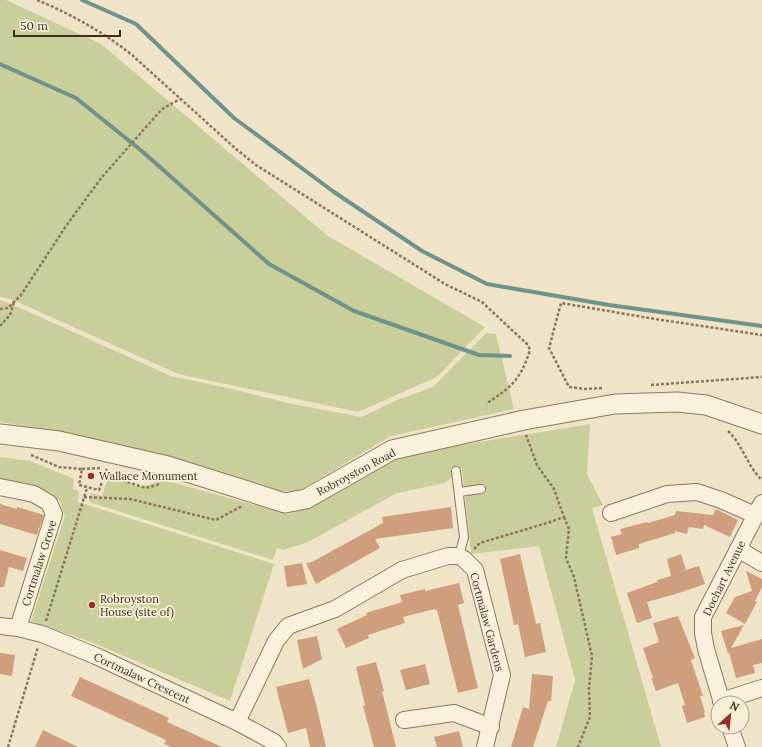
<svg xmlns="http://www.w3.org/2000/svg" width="762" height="747" font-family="Lora,serif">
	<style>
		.green { fill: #c9cf9b }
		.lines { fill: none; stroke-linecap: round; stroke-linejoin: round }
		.stream { stroke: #6f938a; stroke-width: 4 }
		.building { fill: #cf9f7d }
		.service-casing { stroke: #8d765c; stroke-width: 10 }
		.minor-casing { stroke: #8d765c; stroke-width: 18 }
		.tertiary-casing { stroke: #8d765c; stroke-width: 21 }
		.path { stroke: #8d765c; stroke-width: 2.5; stroke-dasharray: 3 2; stroke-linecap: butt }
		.service { stroke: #faf1dc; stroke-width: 8 }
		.minor { stroke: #faf1dc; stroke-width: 16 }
		.tertiary { stroke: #faf1dc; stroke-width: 19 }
		.poi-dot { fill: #9e2a2b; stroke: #f7eed8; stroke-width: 1.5 }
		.labels { text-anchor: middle; stroke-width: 3.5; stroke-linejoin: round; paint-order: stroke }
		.street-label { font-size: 11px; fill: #3d2e20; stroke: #f7eed8 }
		.poi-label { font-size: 11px; fill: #3d2e20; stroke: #f7eed8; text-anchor: start }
	</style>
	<rect width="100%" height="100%" fill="#f0e4c8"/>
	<g class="green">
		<path d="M0,0H6L101,44L328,236L485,327L437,377L358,412L178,374L11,299L0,297Z"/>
		<path d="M0,300L20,308L171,376L228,388L288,403L361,417L395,401L433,387L486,333L496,334L514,409L391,436L297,492L275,491L219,472L54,431L0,422Z"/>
		<path d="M590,424L587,474L603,505L592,508L661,747H556L575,680L539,546L471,554L462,469L445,483L397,493L306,543L283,550L277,548L273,560L89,502L91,493L102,496L108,477L141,487L163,480L288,514L302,509L386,462L429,450Z"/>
		<path d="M0,457L30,461L74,479L73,489L79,491L78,502L274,564L230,701L91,642L31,621L65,516L60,502L51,493L0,479Z"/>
	</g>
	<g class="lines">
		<g class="stream">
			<path d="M82,0L136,24L234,118L334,192L422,251L487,284L609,305L762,326"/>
			<path d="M0,64L76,98L143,152L269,264L354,311L479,355L510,356"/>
		</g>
	</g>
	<g class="building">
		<path d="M0,504L17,509V507L44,515L37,535L0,524Z"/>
		<path d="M451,507L453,528L375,539L380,548L316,584L306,563L312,562L383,523L382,517Z"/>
		<path d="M716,509L738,520L730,537L704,525L703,529L689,527L687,534L675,531V533L639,544V548L616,555L611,537L622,534L620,529L647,522L648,523L675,515L676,511L713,515Z"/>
		<path d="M0,550L27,558L23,571L9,567L4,587H0Z"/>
		<path d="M520,554L536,624L540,623L546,652L525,657L518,624L514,625L500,559Z"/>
		<path d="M681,554L686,570L699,566L705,584L679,593L647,602L652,618L637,623L627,593L657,582V580L671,576L667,559Z"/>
		<path d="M302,563L307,584L287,587L284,566Z"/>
		<path d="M746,571L762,579V587L755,601L757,602L745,624L726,613L735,597L752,591Z"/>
		<path d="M459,583L464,603L458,605L478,688L458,693L437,610H435V609L403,617L405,623L368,635L369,638L346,648L337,629L367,615L366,613L402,602L400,595L425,589V591Z"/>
		<path d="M678,616L695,658L691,660L703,696H700L705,712L704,713L705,717L687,723L682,706L685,705L678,683L656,691L651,678H653L643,648L659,642L653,623Z"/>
		<path d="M744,625L731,648L762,639V663L753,665L755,673L736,678L729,652L728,654L721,631Z"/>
		<path d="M317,636L322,659L303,669L297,640Z"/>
		<path d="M0,653L15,655L12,676L0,674Z"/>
		<path d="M376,662L384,691H382L396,747H374L363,706L365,705L356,667Z"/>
		<path d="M425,664L430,684L406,690L400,670Z"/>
		<path d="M532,674L553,676L551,701H548L533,747H511L523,707L529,709Z"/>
		<path d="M80,677L169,718L167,722L222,747H171L164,744L166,740L71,696Z"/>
		<path d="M309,679L316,704L326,747H310L306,728L288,733L281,707L276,687Z"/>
		<path d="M43,730L78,747H35Z"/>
		<path d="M459,731L463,747H437L434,737Z"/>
	</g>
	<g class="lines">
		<defs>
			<g id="service">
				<path d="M456,471L464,537L459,556"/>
				<path d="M459,492L481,489"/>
			</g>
			<g id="minor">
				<path d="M0,487L34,494L49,503L54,514L18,628"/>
				<path d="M611,513L667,494L697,492L721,500L755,515"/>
				<path d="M738,549L762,563"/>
				<path d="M0,626L18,628L42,634L96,656L237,722L274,742L278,747"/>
				<path d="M721,701L762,688"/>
				<path d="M722,703L706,649L703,633V617L762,503"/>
				<path d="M404,720L454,713L491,727"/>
				<path d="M237,722L276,641L288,626L335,609L402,570L448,556H459L464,559L475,570L502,675L485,747"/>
				<path d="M730,727L737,747"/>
			</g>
			<path id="tertiary" d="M0,434L59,441L168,466L285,503L306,499L392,450L524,420L615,404L677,402L706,405L762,424"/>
		</defs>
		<use href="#service" class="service-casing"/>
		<use href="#minor" class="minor-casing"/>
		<use href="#tertiary" class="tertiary-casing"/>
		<g class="path">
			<path d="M37,0C71,14 103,32 132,55L236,149L256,165L445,284L482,302L528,345L530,350C520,381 512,386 486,404"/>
			<path d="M0,309L8,308L21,295L66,226L102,177L162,109L180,99"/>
			<path d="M0,326L10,315L14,302"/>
			<path d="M651,385L762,377"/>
			<path d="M602,388L586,389L569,387L549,348L561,303L655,319L762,335"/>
			<path d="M728,431C743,445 747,466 762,480"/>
			<path d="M31,455L59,467L82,469L79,485L99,490L107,468"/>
			<path d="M82,469L102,468"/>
			<path d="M105,472L109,476L146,488L160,484"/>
			<path d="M84,497L130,499L216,520L242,506"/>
			<path d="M564,517L569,529L566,558L574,577L592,656L589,689L590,717L578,747"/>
			<path d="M474,549L480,543L547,523L564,517L554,489L537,465L526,435"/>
			<path d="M46,621L87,488"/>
			<path d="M8,747L38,647"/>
		</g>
		<use href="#service" class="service"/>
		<use href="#minor" class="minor"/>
		<use href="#tertiary" class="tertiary"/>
	</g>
	<g class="poi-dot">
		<circle cx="91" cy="476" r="4"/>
		<circle cx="92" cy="605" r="4"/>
	</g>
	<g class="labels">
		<g class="street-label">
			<text transform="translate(356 472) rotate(-28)" y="4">Robroyston Road</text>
			<text transform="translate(39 563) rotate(-72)" y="4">Cortmalaw Grove</text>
			<text transform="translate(724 578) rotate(-64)" y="4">Dochart Avenue</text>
			<text transform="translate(487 622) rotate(75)" y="4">Cortmalaw Gardens</text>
			<text transform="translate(142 678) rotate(25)" y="4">Cortmalaw Crescent</text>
		</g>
		<g class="poi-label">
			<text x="99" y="480">Wallace Monument</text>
			<text x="100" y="603">Robroyston<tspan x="100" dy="13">House (site of)</tspan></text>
		</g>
	</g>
	<g transform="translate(730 715) rotate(27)"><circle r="19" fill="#f7eed8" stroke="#ada18e"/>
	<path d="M0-3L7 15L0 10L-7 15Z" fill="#9e2a2b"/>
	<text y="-6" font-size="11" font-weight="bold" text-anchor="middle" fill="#3d2e20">N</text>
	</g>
	<path d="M14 30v6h106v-6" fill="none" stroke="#3d2e20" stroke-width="2"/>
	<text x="20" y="30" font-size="12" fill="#3d2e20" stroke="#f7eed8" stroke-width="3" paint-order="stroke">50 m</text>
</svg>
